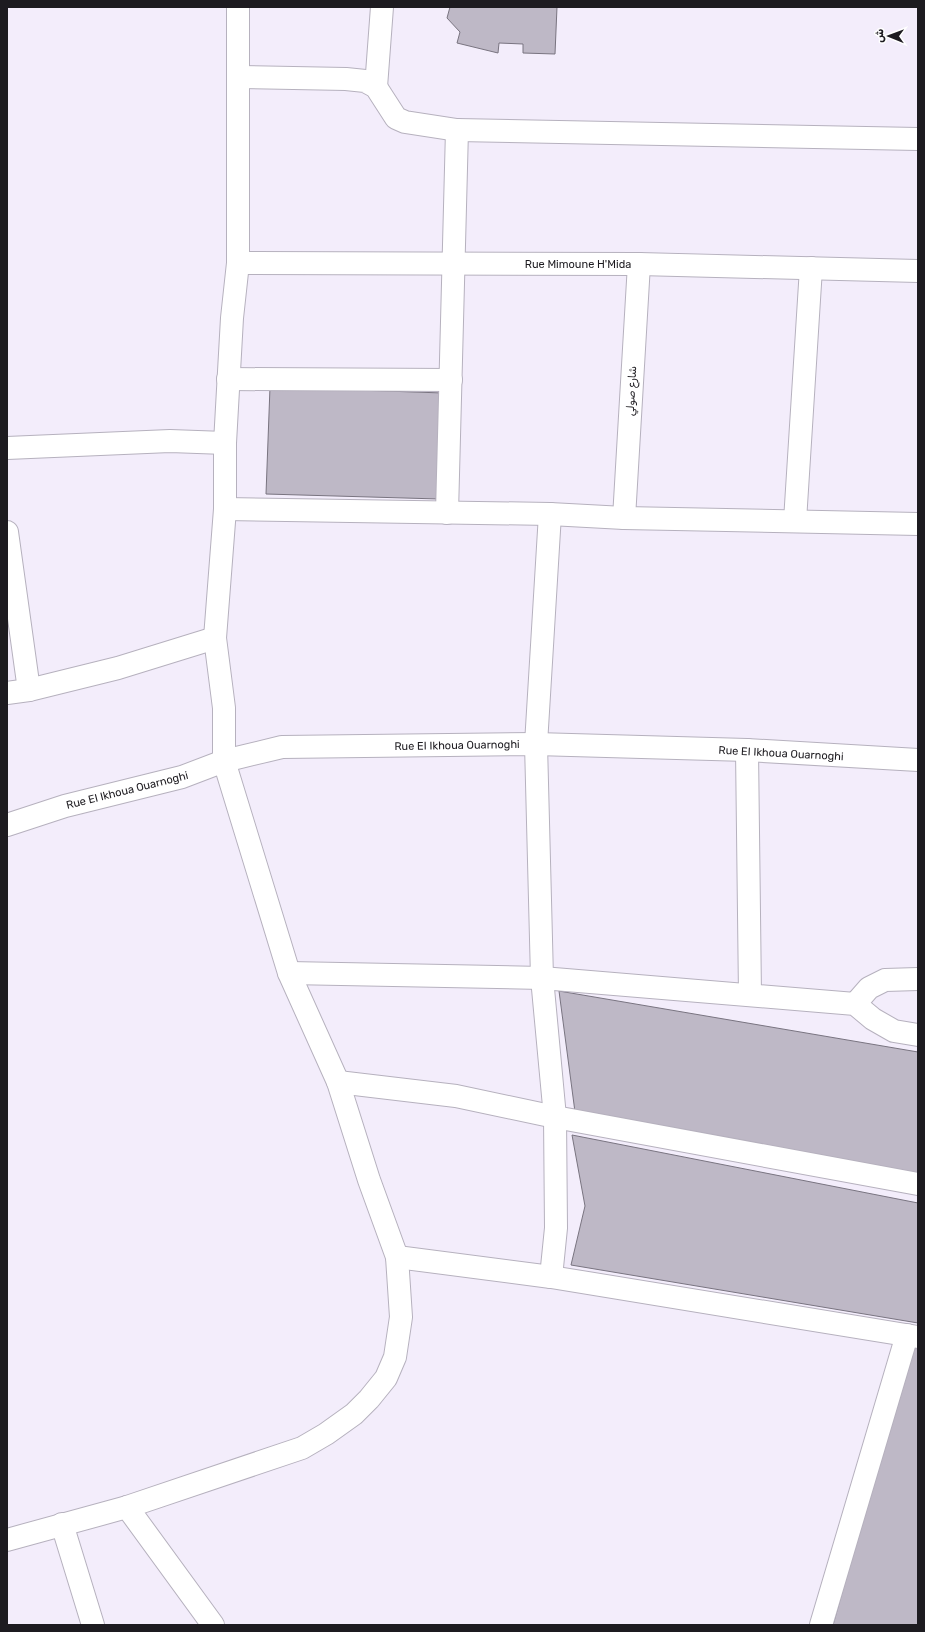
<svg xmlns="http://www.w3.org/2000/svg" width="925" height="1632" font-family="Rubik,Cairo,sans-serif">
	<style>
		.building { fill: #beb8c6; stroke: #797480 }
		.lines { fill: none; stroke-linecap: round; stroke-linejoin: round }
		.minor-casing { stroke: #b6b1be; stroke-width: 24 }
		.minor { stroke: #fff; stroke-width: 22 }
		.labels { text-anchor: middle; stroke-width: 3; stroke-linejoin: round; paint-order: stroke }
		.street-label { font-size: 11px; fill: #1d1b20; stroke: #fff }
	</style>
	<rect width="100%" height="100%" fill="#f3edfb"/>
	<g class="building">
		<path d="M450,7H557L555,54L523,53V44L499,43L498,53L457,43L460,32L447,18Z"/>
		<path d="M270,387L443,393L439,499L266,494Z"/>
		<path d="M559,991L918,1052V1175L575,1112Z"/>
		<path d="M572,1135L918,1203V1323L571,1265L585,1206Z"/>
		<path d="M911,1345L918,1347V1625H833Z"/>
	</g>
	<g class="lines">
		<defs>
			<g id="minor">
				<path d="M239,77L346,79L365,81L376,87L396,118L405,122L457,130L918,139"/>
				<path d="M376,87L382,7"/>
				<path d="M238,263L639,264L918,271"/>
				<path d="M228,379L451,380"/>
				<path d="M7,448L170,441L225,443"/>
				<path d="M225,509L550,514L624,518L918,524"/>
				<path d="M447,513L457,130"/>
				<path d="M550,514L536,744L542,978L555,1117L556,1228L551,1277"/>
				<path d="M624,518L639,264"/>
				<path d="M795,521L811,268"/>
				<path d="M7,532L29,690"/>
				<path d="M7,693L29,690L118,668L215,638"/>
				<path d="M747,750L750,995"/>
				<path d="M7,825L65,806L182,777L224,761L282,747L536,744L747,750L918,760"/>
				<path d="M289,973L542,978L855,1004L873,1019L894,1031L918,1035"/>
				<path d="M855,1004L869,988L885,980L918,979"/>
				<path d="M338,1082L456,1096L555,1117L918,1184"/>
				<path d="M397,1257L551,1277L918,1337"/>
				<path d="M127,1507L213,1625"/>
				<path d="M62,1524L93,1625"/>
				<path d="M7,1540L127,1507L302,1448L326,1434L354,1414L369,1399L386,1378L395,1357L401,1317L397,1257L369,1180L338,1082L289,973L224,761V708L215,638L225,509V443L232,318L238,263V7"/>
				<path d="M821,1625L907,1335"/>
			</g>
		</defs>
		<use href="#minor" class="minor-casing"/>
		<use href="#minor" class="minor"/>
	</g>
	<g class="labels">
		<g class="street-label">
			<text x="578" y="268">Rue Mimoune H'Mida</text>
			<text transform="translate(631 391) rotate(-87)" y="4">شارع صولي</text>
			<text transform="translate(457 745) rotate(-1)" y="4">Rue EI Ikhoua Ouarnoghi</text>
			<text transform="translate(781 753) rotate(3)" y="4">Rue EI Ikhoua Ouarnoghi</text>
			<text transform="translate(127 790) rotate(-14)" y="4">Rue EI Ikhoua Ouarnoghi</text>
		</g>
	</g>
	<rect width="925" height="1632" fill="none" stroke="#1d1b20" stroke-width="16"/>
	<g transform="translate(889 36) rotate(271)" stroke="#ffffff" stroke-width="3" paint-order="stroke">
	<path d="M0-3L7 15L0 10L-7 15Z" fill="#1d1b20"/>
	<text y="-6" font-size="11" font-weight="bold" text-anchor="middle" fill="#1d1b20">ش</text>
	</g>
</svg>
